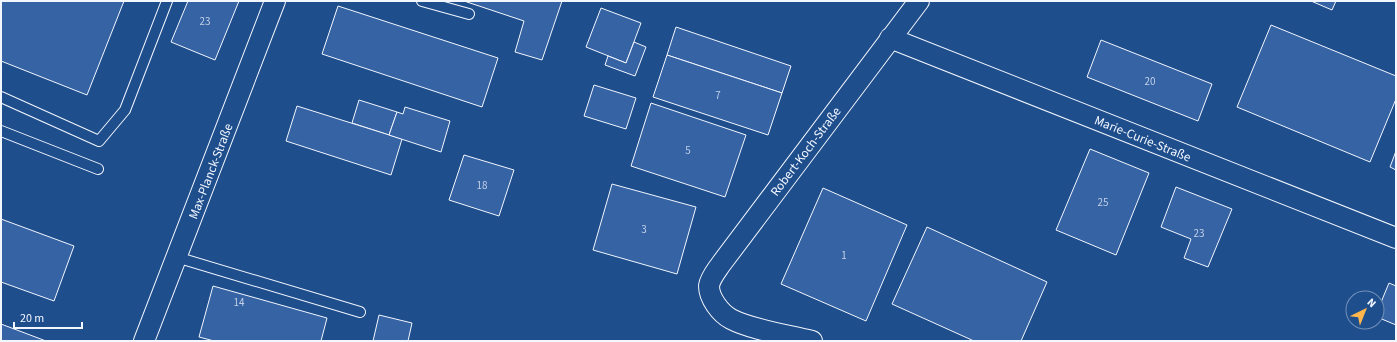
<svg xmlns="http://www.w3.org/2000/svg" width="1397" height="342" font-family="'Source Sans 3',sans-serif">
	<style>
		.building { fill: #3563a3; stroke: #f2f6ff }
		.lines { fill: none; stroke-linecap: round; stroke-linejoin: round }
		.service-casing { stroke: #f2f6ff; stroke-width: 12 }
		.minor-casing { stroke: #f2f6ff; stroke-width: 22 }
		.service { stroke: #1f4e8c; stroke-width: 10 }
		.minor { stroke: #1f4e8c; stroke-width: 20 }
		.labels { text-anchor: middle; stroke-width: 3; stroke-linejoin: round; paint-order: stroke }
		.number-label { font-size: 11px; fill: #c3d1e8 }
		.street-label { font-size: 13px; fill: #f2f6ff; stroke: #1f4e8c }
	</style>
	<rect width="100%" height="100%" fill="#1f4e8c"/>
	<g class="building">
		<path d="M1,1H124L87,95L1,61Z"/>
		<path d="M188,1H239L215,60L171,42Z"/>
		<path d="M464,1H562L542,60L515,52L524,21Z"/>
		<path d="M1311,1H1336L1332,10Z"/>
		<path d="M338,6L498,58L482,107L322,54Z"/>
		<path d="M601,8L641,23L626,63L586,47Z"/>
		<path d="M1271,25L1396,76V99L1370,162L1237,107Z"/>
		<path d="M676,27L791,66L782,93L667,55Z"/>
		<path d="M1101,40L1212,84L1198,121L1087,77Z"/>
		<path d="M634,42L646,47L635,76L605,65L608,56L626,63Z"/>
		<path d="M667,55L782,93L768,135L653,97Z"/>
		<path d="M594,85L636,98L626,129L584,116Z"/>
		<path d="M359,100L397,112L389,135L352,123Z"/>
		<path d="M651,103L746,135L725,197L631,166Z"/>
		<path d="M297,106L402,139L391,175L286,141Z"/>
		<path d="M405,107L450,121L441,152L389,135L397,112L403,114Z"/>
		<path d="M1090,149L1149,173L1116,255L1056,230Z"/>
		<path d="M1396,151V170L1390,167Z"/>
		<path d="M464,155L514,170L499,216L449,200Z"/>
		<path d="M612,184L696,207L677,274L593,250Z"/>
		<path d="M1176,187L1232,209L1208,267L1184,258L1191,239L1161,227Z"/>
		<path d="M823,188L907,225L866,321L781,284Z"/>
		<path d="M1,219L74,246L54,301L1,282Z"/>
		<path d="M927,227L1047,282L1021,341H974L892,304Z"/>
		<path d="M1389,283L1396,286V325L1377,317V312Z"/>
		<path d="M213,286L327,318L321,341H214L199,337Z"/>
		<path d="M379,315L412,323L408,341H373Z"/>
		<path d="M1,324L46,341H1Z"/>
	</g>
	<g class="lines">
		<defs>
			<g id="service">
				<path d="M422,1L469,14"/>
				<path d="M1,97L99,141L125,110L167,1"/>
				<path d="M1,131L98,169"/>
				<path d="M176,257L360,312"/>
			</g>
			<g id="minor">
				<path d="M890,38L1396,238"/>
				<path d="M144,341L275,1"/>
				<path d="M812,341C788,335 752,330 731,319C720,313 709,298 709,286C710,278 717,270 721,264L919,1"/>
			</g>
		</defs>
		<use href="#service" class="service-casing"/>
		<use href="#minor" class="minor-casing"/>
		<use href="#service" class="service"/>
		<use href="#minor" class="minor"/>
	</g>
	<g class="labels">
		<g class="number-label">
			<text x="205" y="25">23</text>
			<text x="1150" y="85">20</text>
			<text x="718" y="99">7</text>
			<text x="688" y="154">5</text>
			<text x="482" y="189">18</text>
			<text x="1103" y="206">25</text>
			<text x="644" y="233">3</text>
			<text x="1199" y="237">23</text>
			<text x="844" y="259">1</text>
			<text x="239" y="306">14</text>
		</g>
		<g class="street-label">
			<text transform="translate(1143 138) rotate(22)" y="5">Marie-Curie-Straße</text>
			<text transform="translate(805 151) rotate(-53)" y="5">Robert-Koch-Straße</text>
			<text transform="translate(210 171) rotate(-69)" y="5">Max-Planck-Straße</text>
		</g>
	</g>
	<rect width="1397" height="342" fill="none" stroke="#f2f6ff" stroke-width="4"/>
	<g transform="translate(1365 310) rotate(43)"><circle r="19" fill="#1f4e8c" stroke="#7391ba"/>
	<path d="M0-3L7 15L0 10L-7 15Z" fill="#ffb74d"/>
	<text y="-6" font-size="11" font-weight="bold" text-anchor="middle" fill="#f2f6ff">N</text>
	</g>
	<path d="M14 322v6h68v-6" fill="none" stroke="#f2f6ff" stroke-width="2"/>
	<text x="20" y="322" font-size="12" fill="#f2f6ff" stroke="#1f4e8c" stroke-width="3" paint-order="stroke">20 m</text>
</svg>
